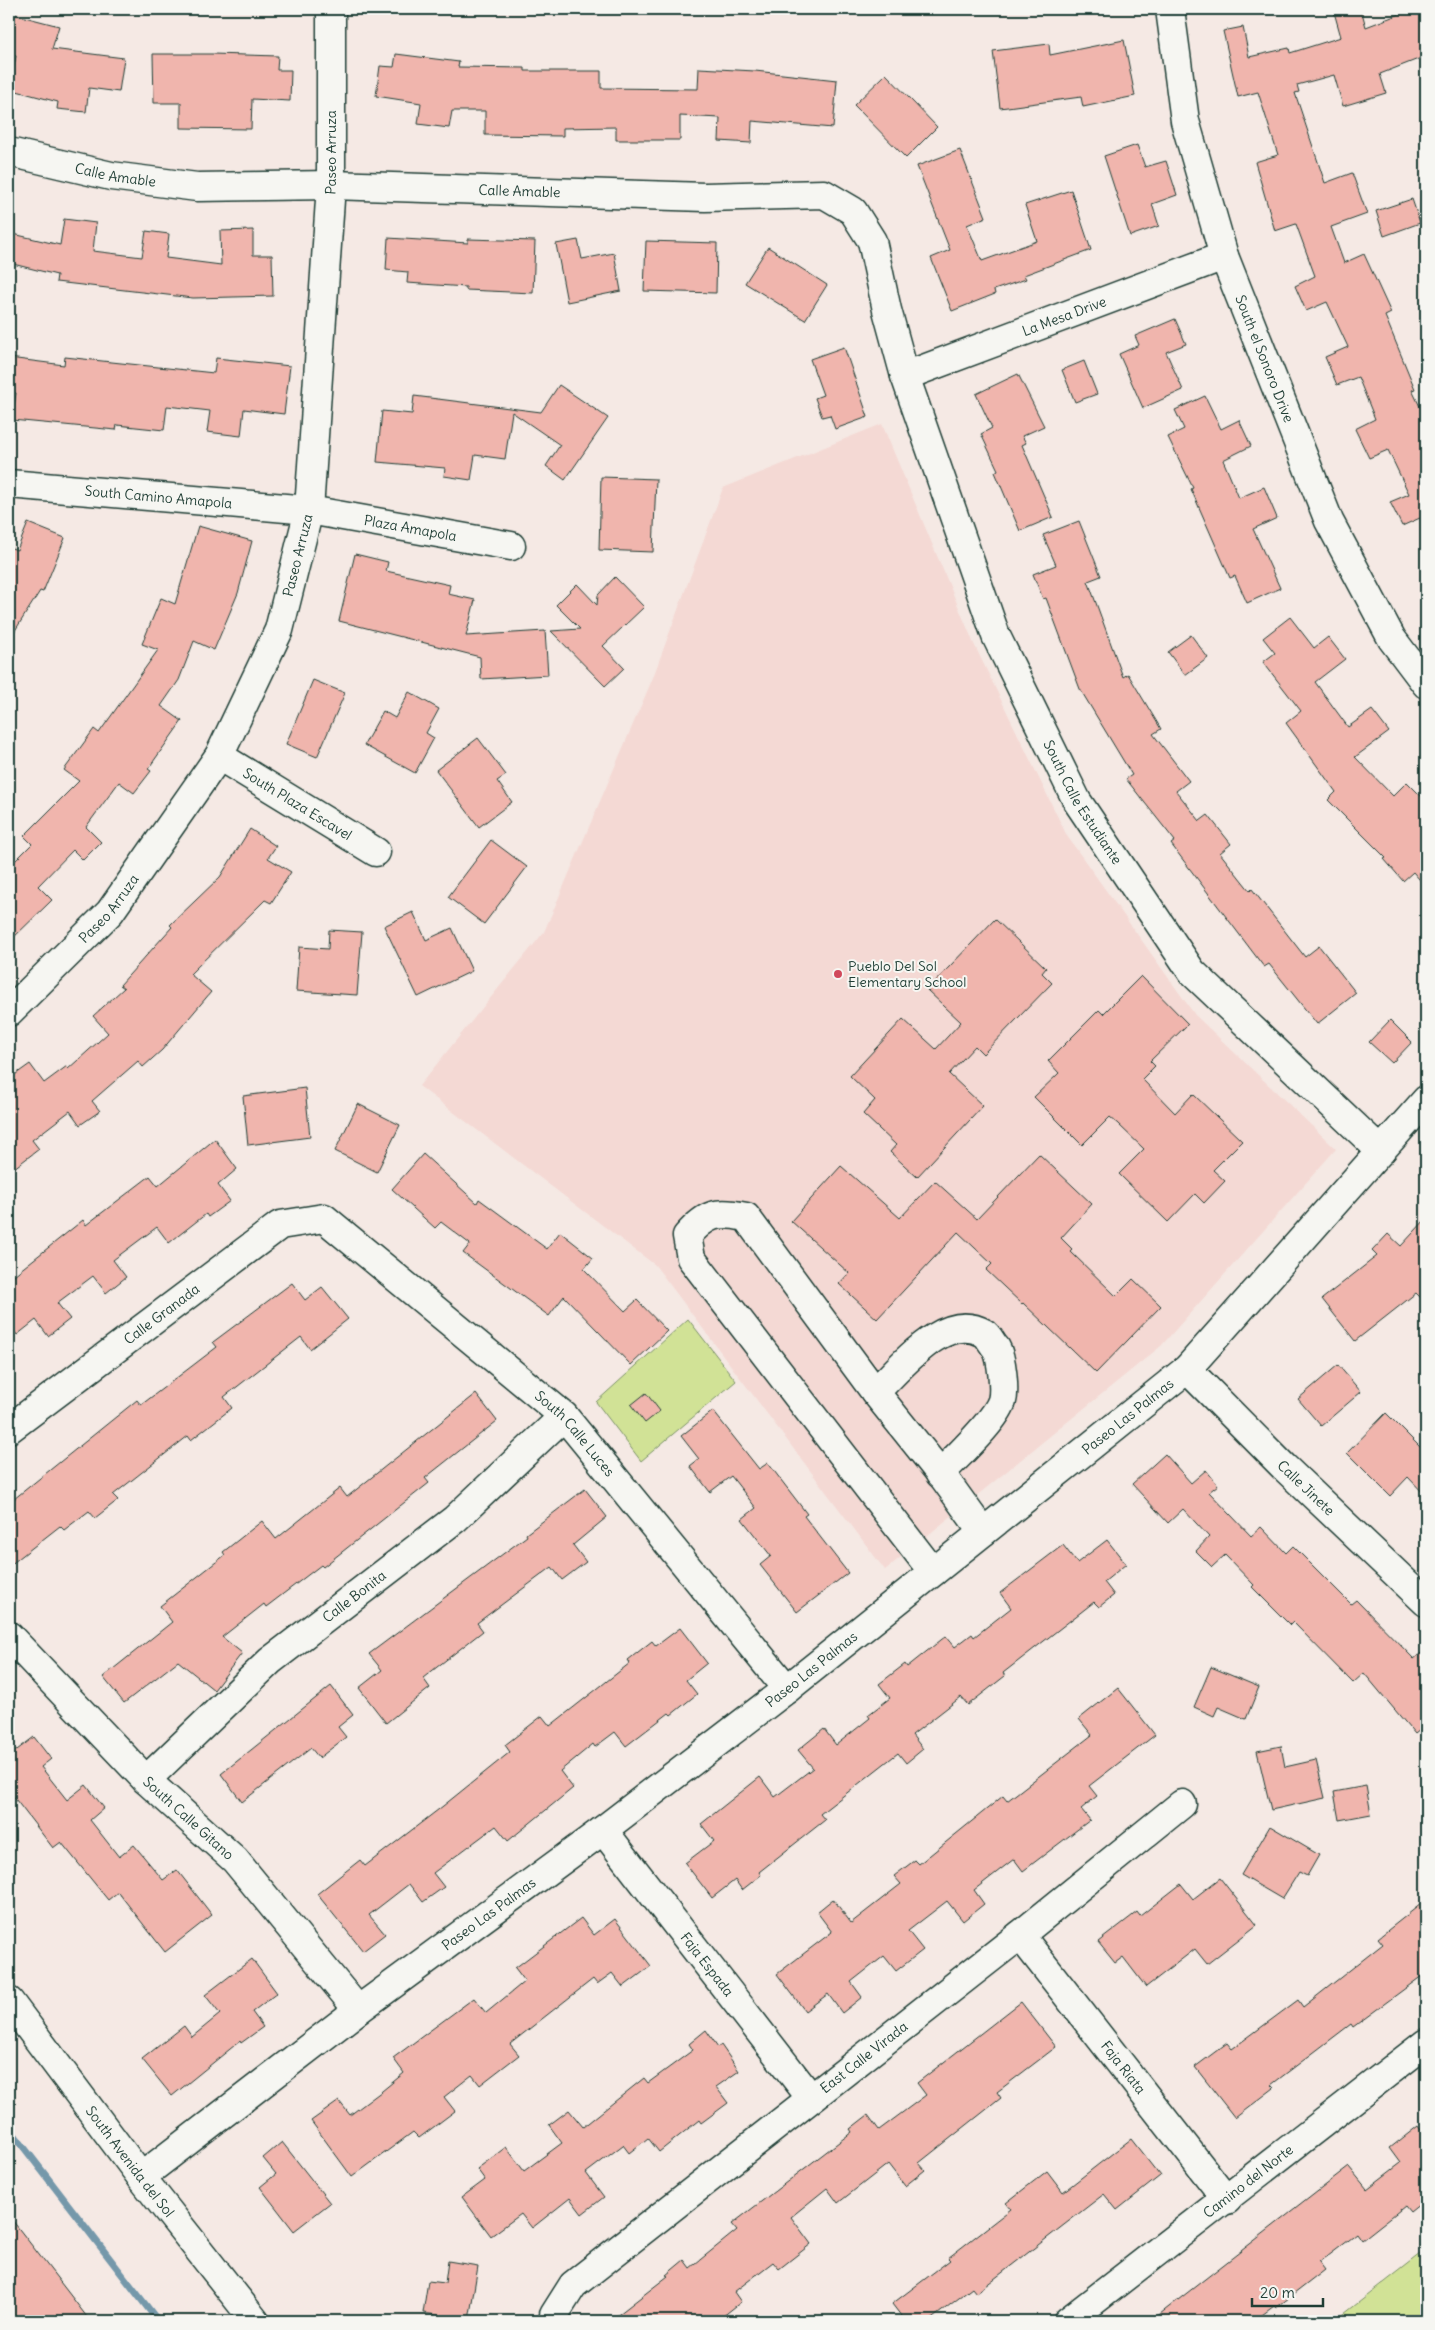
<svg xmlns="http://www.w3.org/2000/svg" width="1435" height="2330" font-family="Delius,sans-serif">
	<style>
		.built { fill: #f4d9d4 }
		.green { fill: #d1e296; stroke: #789065 }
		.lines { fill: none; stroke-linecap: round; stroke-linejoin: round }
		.stream { stroke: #7598aa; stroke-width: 7 }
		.building { fill: #f0b5ad; stroke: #1f3d34 }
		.minor-casing { stroke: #1f3d34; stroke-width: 31 }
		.minor { stroke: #f6f6f2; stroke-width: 28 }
		.poi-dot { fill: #d1495b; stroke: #f6f6f2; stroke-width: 2 }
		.labels { text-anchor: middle; stroke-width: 4; stroke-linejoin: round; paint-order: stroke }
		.street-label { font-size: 14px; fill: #1f3d34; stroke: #f6f6f2 }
		.poi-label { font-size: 14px; fill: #1f3d34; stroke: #f6f6f2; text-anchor: start }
	</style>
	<rect width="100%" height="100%" fill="#f5e9e4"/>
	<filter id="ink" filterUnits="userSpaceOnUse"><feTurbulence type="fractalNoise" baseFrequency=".02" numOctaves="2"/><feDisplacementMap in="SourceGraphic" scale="10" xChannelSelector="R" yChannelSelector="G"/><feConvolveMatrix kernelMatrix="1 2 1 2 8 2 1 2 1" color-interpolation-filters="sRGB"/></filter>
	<g filter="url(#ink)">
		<path class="built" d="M882,424L974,644L1067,836L1195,1015L1336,1149L1161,1346L885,1570L655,1265L419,1086L544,932L652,680L723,488Z"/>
		<g class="green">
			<path d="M688,1319L736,1381L641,1461L596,1402Z"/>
			<path d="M1426,2250V2321H1335Z"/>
		</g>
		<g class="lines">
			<path class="stream" d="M9,2128L158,2321"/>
		</g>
		<g class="building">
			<path d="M1346,9H1361L1366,27L1413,9H1426V56L1380,74L1386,93L1343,106L1334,75L1297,85L1299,92L1295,93L1325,183L1352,173L1367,214L1331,227L1344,263L1364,254L1391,313L1385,316L1415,389L1412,390L1426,419V531L1420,518L1402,526L1390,502L1409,494L1388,450L1369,458L1355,429L1375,419L1358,377L1337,385L1325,357L1348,347L1327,302L1306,311L1295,286L1315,276L1296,224L1275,231L1255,162L1278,155L1258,92L1238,97L1223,31L1243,27L1249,57L1289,48L1290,53L1341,37L1334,12Z"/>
			<path d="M9,13L59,26L52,49L124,58L119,92L89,88L86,112L57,109L58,102L9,89L16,56L9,54Z"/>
			<path d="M1124,40L1135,96L1083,107L1081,97L1000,108L993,51L1049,44L1050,55Z"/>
			<path d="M153,54H212L278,56L277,70H291L290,101L252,99L251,129L181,128V103H154Z"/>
			<path d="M396,54L459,62L458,67L525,68V71H601V88L698,89L699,68L755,71L837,80L833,128L752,121L751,143L719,141L720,118L680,116V140H616V127L563,128V136L485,135V111H452L449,128L418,124L421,103L376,96L380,66L394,67Z"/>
			<path d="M886,74L937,127L906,158L854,105Z"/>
			<path d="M1137,145L1145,167L1166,161L1177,195L1152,204L1159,226L1130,236L1104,156Z"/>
			<path d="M960,150L986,217L967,225L982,261L1037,241L1025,205L1071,190L1091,250L1024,275L1026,279L994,290L995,294L952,311L931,258L950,250L917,166Z"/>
			<path d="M1412,199L1420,223L1384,236L1376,211Z"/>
			<path d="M64,219L96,223L93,251L142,257L146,231L169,234L166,258L221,265L220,231L253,230V255H272L273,296L193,298L56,282L57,275L9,263V233L60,245Z"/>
			<path d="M388,238L468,243V239L535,241L533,293L466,290V287L407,283L408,272L386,270Z"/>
			<path d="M578,240L582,259L614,253L621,291L567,302L556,244Z"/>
			<path d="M646,241L717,243L716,293L644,291Z"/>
			<path d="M768,247L827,285L805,320L745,283Z"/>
			<path d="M1175,319L1186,344L1166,352L1183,390L1143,408L1119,354L1139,345L1135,336Z"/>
			<path d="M844,347L868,417L835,429L830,415L822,417L815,398L823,395L810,359Z"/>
			<path d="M65,357L214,373L216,358L290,366L284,414L244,409L241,436L207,432L210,411L167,406L164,430L117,425L116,430L12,420L16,393L9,392V358L64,365Z"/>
			<path d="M1084,361L1097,394L1075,402L1062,370Z"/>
			<path d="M1018,374L1044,426L1022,436L1026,443L1022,445L1053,517L1020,531L995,472L998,470L981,434L992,428L976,394Z"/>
			<path d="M559,385L608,418L565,480L546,466L560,445L512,412L505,459L475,455L471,480L444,476L445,468L377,462L382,411L412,414L414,396L541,412Z"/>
			<path d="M1205,396L1221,429L1239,420L1251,446L1223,460L1239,498L1264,487L1277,518L1253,529L1280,588L1247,603L1235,576L1230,578L1191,489L1193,488L1168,437L1184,429L1175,410Z"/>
			<path d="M601,477L656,479L653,552L599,550Z"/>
			<path d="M1079,521L1101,576L1088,581L1123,677L1128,674L1161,729L1153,734L1189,781L1176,791L1200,821L1208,815L1231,844L1220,853L1250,891L1252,889L1305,957L1319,946L1356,993L1317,1024L1269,964L1264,967L1171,844L1175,841L1126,779L1132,775L1080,689L1046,598L1043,599L1033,574L1056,565L1043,535Z"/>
			<path d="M28,523L65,538L43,592L40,591L9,640V547L17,550Z"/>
			<path d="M198,526L252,541L238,593L214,650L194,641L179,680L161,706L182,721L148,769L151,771L134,793L119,782L86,827L101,842L83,860L73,850L38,886L52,900L9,942V867L32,844L24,836L79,781L64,770L94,729L99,733L158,650L142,644L161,598L175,604Z"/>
			<path d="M355,554L388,562L386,571L450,585L448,594L475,600L466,636L545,631L548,675L481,679L480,657L339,621Z"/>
			<path d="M615,577L644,607L603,646L624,668L605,686L551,631L580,629L556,605L577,584L597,605L598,595Z"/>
			<path d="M1290,617L1314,648L1328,637L1345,659L1315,682L1348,727L1372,710L1389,732L1355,757L1393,796L1407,782L1426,801V887L1413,872L1403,881L1384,859L1386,858L1328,800L1336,792L1286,723L1301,711L1263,662L1275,653L1263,638Z"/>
			<path d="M1191,635L1208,658L1185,675L1168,652Z"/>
			<path d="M313,680L345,693L317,757L286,744Z"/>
			<path d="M409,692L439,709L426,733L434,738L415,773L364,745L383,711L395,718Z"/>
			<path d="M478,738L506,775L497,781L512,802L479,827L436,770Z"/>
			<path d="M250,829L276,846L268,858L291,872L271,903L265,900L190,974L211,992L162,1050L143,1067L138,1061L92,1101L100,1111L80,1125L70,1111L32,1140L39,1149L9,1172V1079L30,1064L44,1083L67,1066L68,1069L108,1033L93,1016L124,988L120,985L172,927L170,925L220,877Z"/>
			<path d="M491,840L527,867L484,924L448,897Z"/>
			<path d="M413,912L426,940L452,928L472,971L418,997L384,926Z"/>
			<path d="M995,919L1046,968L1042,973L1052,983L983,1054L975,1046L949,1074L983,1106L917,1177L890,1152L896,1145L863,1114L875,1100L850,1076L903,1019L936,1049L961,1022L927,990Z"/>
			<path d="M329,930L362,932L357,995L296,991L299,947L328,949Z"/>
			<path d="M1141,976L1188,1024L1150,1061L1155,1066L1142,1079L1175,1113L1193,1094L1242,1141L1213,1170L1225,1181L1204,1203L1195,1194L1168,1222L1119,1174L1144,1149L1118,1124L1110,1117L1082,1145L1034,1097L1059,1073L1048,1061L1099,1010L1103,1014Z"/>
			<path d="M1390,1020L1412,1042L1392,1063L1369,1042Z"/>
			<path d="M305,1088L310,1137L248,1145L243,1096Z"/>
			<path d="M358,1104L400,1125L377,1172L335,1151Z"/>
			<path d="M215,1139L237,1169L218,1185L230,1201L208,1217L206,1214L169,1243L157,1227L113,1260L126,1277L106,1293L93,1276L57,1303L70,1319L48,1336L36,1320L17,1335L9,1324V1279L83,1220L86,1225L150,1176L158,1186Z"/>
			<path d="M423,1154L477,1203L479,1199L547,1249L560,1232L593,1258L584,1269L625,1311L637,1300L667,1331L631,1365L564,1296L549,1316L463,1253L470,1244L441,1222L435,1228L392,1189Z"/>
			<path d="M1039,1154L1092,1204L1061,1238L1072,1249L1070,1251L1116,1296L1133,1279L1161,1306L1096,1373L1023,1303L1022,1304L986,1270L992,1264L958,1232L877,1319L839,1284L849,1273L791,1221L841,1166L900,1218L935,1181L977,1219Z"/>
			<path d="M1426,1219V1303L1416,1293L1355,1341L1322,1299L1377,1256L1372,1251L1388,1234L1401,1246Z"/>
			<path d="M292,1283L305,1300L322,1287L348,1319L310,1349L301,1337L224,1397L232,1408L191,1440L188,1436L113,1495L118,1500L95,1518L89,1511L64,1530L60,1526L9,1566V1503L137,1400L141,1405L217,1347L213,1342Z"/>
			<path d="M1338,1365L1361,1392L1321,1426L1298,1399Z"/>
			<path d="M646,1393L660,1411L645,1423L631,1405Z"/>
			<path d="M476,1394L497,1421L425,1478L429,1483L323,1567L321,1565L266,1607L264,1604L222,1637L242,1653L214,1690L178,1661L124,1703L103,1677L172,1622L160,1606L225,1555L223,1552L262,1521L276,1539L340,1488L347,1497Z"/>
			<path d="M713,1411L759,1469L768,1463L807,1514L804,1516L848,1573L797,1612L760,1565L771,1556L742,1519L756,1508L731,1476L710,1492L690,1466L699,1459L681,1436Z"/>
			<path d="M1386,1413L1426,1453V1496L1408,1477L1390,1496L1347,1453Z"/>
			<path d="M1165,1454L1191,1483L1206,1470L1218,1485L1209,1492L1251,1536L1261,1527L1286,1553L1293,1546L1351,1604L1356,1600L1414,1659L1426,1649V1725L1415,1734L1364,1673L1353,1683L1293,1622L1290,1625L1252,1587L1254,1585L1225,1555L1212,1567L1196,1551L1209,1537L1183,1509L1168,1523L1132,1484Z"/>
			<path d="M585,1489L607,1517L573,1545L586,1562L562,1580L552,1567L477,1623L483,1631L423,1678L430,1688L386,1723L359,1688L382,1670L369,1654L527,1536L526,1534Z"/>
			<path d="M1107,1540L1126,1564L1104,1582L1114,1595L1099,1607L1094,1602L1003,1673L1005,1676L968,1705L961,1697L912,1735L923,1749L906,1763L898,1753L820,1814L825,1820L759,1872L761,1875L742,1890L735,1880L712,1898L685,1863L714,1841L701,1824L760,1777L775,1797L813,1768L798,1750L824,1729L836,1745L870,1718L868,1715L890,1698L879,1684L905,1664L907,1667L946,1636L955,1647L972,1634L974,1637L1011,1608L1000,1593L1063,1545L1077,1563Z"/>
			<path d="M680,1628L707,1663L686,1680L697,1694L671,1715L669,1713L626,1746L615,1732L595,1747L593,1744L560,1771L573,1788L508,1841L496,1826L433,1873L444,1887L423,1902L409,1884L369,1915L385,1934L363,1951L317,1894L360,1860L365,1866L443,1806L510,1752L505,1745L542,1716L550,1726L630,1663L628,1660L652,1641L656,1646Z"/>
			<path d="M1211,1667L1259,1687L1246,1719L1218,1707L1214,1716L1194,1707Z"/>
			<path d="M331,1686L353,1715L338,1727L346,1737L319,1758L311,1748L242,1802L221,1774Z"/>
			<path d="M1118,1688L1155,1735L1089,1786L1097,1796L1081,1809L1090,1820L1023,1871L1014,1859L974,1890L984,1904L963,1921L947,1901L908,1931L923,1950L896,1971L884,1956L851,1982L862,1997L842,2013L828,1994L805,2011L777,1974L832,1932L817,1912L833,1899L851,1923L901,1884L894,1876L915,1860L919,1864L1003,1796L1007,1801L1092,1735L1079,1719Z"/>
			<path d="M34,1737L51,1759L41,1767L67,1800L86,1785L104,1808L90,1820L119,1857L134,1845L163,1880L177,1870L212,1915L165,1952L118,1892L108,1900L61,1842L53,1848L9,1791V1756Z"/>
			<path d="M1281,1746L1285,1767L1316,1760L1325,1798L1271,1810L1257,1751Z"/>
			<path d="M1366,1786L1371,1814L1339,1820L1334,1792Z"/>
			<path d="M1270,1826L1319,1855L1307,1876L1299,1872L1282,1899L1241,1875Z"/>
			<path d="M1220,1878L1257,1925L1207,1964L1195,1949L1146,1987L1123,1957L1115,1963L1098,1942L1137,1912L1140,1916L1181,1884L1193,1899Z"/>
			<path d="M1426,1900V1973L1353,2027L1351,2024L1271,2085L1274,2088L1235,2118L1195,2067L1227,2043L1232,2049L1298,2000L1303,2007L1383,1944L1378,1938Z"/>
			<path d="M581,1918L594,1935L615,1919L651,1966L623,1987L612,1973L597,1984L593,1979L510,2044L519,2055L480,2085L472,2075L444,2097L455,2111L419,2138L413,2132L352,2177L311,2121L339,2101L350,2115L382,2091L404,2073L393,2058L474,1998L486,2013L525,1981L515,1968Z"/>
			<path d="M252,1959L277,1993L252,2012L263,2027L241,2043L240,2041L172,2096L142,2059L184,2026L192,2037L220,2014L205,1995Z"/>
			<path d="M1021,2002L1056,2047L997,2092L1001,2098L919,2163L925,2170L905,2186L888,2164L838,2203L827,2188L791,2217L811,2244L779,2269L773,2262L734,2292L741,2302L717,2321H610L668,2276L666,2275L684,2260L690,2268L737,2230L732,2224L852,2132L850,2129L868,2115L879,2130L926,2095L917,2083Z"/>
			<path d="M706,2030L718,2047L721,2045L739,2071L716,2087L728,2103L701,2123L699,2120L659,2152L648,2138L629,2153L623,2145L586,2173L604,2197L582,2214L570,2198L532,2228L521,2214L491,2236L462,2197L485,2180L477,2169L506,2147L524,2171L562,2143L549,2125L569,2110L583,2127L644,2078L648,2083L693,2050L689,2044Z"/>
			<path d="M1418,2126L1426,2137V2199L1410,2212L1405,2206L1362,2240L1357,2233L1319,2262L1325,2270L1276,2308L1274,2306L1254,2321H1151L1349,2167L1367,2189L1401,2163L1390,2148Z"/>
			<path d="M1131,2139L1160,2176L1117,2210L1104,2194L976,2293L972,2288L929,2321H905L892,2304L950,2260L948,2258L1011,2209L1006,2203L1047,2171L1063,2192Z"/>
			<path d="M282,2142L330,2203L294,2231L260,2187L276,2174L263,2158Z"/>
			<path d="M9,2216L74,2300L90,2321H9Z"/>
			<path d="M448,2261L478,2266L469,2320L423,2313L428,2281L445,2283Z"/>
		</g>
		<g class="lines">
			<defs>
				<g id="minor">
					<path id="s1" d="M1170,9L1185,121L1224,256L1329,521L1392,639L1426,684"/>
					<path id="s2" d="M9,152L111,176L197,187L331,185L705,197L824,194L853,211L872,241L887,310L905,376L996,636L1077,801L1192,972L1381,1151"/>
					<path id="s3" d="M905,376L1224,256"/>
					<path id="s4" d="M9,484L309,510L511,546"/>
					<path id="s5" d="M219,756L376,852"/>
					<path id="s6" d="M9,1012L110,912L219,756L279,630L309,510L331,185V9"/>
					<path id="s7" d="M1187,1369L1284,1467L1426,1602"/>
					<path d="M875,1392C901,1368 944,1310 984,1333C989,1336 992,1344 996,1348C1002,1358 1005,1390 1002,1401C995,1422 956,1457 940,1474"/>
					<path id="s8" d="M9,1429L280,1225L324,1218L564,1416L787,1689"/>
					<path d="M933,1572L691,1258L687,1236C707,1213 717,1211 746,1217L875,1392L944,1478L983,1532"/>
					<path id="s9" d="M9,1636L146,1780L235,1860L358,2010"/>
					<path id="s10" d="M146,1780L270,1661L455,1519L564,1416"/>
					<path id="s11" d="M603,1830L811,2098"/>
					<path id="s12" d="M1020,1935L1227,2200"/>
					<path id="s13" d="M9,2001L141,2177L255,2321"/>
					<path id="s14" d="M141,2177L358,2010L603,1830L787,1689L1187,1369L1426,1100"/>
					<path id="s15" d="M555,2321L554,2315L573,2285L1020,1935L1182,1804"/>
					<path id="s16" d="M1068,2321L1426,2043"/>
				</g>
			</defs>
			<use href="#minor" class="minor-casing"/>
			<use href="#minor" class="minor"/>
		</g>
	</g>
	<circle class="poi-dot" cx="838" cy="974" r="5"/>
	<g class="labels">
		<g class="street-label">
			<text dy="5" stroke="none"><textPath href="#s6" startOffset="954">Paseo Arruza</textPath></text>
			<text dy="5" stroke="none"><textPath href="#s2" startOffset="109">Calle Amable</textPath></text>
			<text dy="5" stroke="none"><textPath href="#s2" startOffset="514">Calle Amable</textPath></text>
			<text dy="5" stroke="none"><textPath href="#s3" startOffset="170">La Mesa Drive</textPath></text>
			<text dy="5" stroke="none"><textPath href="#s1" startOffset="364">South el Sonoro Drive</textPath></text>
			<text dy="5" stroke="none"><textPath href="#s4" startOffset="150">South Camino Amapola</textPath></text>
			<text dy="5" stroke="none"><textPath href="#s4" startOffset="404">Plaza Amapola</textPath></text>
			<text dy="5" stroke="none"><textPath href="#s6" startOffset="549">Paseo Arruza</textPath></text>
			<text dy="5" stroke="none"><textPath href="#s2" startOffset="1490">South Calle Estudiante</textPath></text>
			<text dy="5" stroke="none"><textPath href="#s5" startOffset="92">South Plaza Escavel</textPath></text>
			<text dy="5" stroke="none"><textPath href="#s6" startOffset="144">Paseo Arruza</textPath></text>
			<text dy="5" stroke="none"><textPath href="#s8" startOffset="191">Calle Granada</textPath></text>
			<text dy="5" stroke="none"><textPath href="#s14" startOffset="1246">Paseo Las Palmas</textPath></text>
			<text dy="5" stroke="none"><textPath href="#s8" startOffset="715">South Calle Luces</textPath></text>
			<text dy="5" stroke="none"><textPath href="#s7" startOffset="168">Calle Jinete</textPath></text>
			<text dy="5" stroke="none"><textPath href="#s10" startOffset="278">Calle Bonita</textPath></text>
			<text dy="5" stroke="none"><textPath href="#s14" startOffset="841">Paseo Las Palmas</textPath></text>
			<text dy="5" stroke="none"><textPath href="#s9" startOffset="256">South Calle Gitano</textPath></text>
			<text dy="5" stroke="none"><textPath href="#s14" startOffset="436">Paseo Las Palmas</textPath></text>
			<text dy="5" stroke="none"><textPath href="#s11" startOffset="170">Faja Espada</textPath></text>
			<text dy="5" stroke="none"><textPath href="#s15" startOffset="411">East Calle Virada</textPath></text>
			<text dy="5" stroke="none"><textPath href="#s12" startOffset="168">Faja Riata</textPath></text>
			<text dy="5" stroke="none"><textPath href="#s13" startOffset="201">South Avenida del Sol</textPath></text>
			<text dy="5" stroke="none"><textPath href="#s16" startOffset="228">Camino del Norte</textPath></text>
		</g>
		<g class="poi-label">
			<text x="848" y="971">Pueblo Del Sol<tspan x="848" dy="16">Elementary School</tspan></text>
		</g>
	</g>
	<rect width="1435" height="2330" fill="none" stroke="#f6f6f2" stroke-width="30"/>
	<rect x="15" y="15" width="1405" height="2300" fill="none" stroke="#1f3d34" stroke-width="2" filter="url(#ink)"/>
	<path d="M1252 2298v8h71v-8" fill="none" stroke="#1f3d34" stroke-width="2.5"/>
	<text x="1260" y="2298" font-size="15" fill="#1f3d34" stroke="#f6f6f2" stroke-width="4" paint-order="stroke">20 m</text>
</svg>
